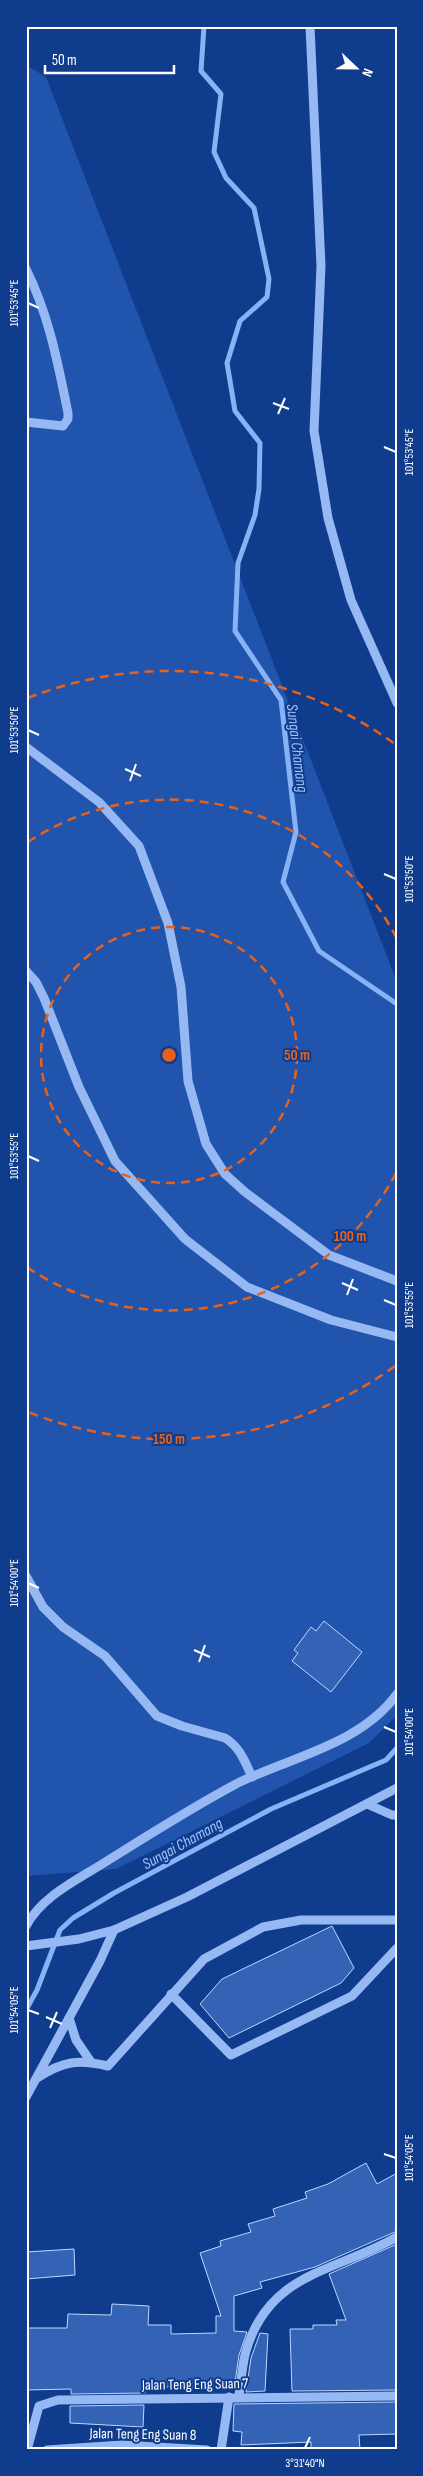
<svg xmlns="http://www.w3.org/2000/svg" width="423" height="2476" font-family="'Sofia Sans Condensed',sans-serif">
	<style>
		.green { fill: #2154ad }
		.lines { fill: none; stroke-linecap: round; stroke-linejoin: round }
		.stream { stroke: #88b2f6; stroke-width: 5 }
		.building { fill: #3462b5; stroke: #bed6fd }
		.minor { stroke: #97b9f3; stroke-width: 9 }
		.ticks { fill: none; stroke: #fff; stroke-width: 2 }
		.ring { fill: none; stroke: #e96118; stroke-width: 2.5; stroke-dasharray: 9 6 }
		.labels { text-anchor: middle; stroke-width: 4; stroke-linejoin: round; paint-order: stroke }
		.street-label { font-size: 15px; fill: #fff; stroke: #103c8d }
		.water-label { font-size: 16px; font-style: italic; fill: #a3c3fa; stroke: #103c8d }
		.centre { fill: #e96118; stroke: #103c8d; stroke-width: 2.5 }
		.ring-label { font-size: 15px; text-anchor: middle; font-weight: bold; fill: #e96118; stroke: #103c8d; stroke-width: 4; stroke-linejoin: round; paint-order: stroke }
		.neatline { fill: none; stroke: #fff; stroke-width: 2 }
		.ticks-label { font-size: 12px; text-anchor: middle; fill: #fff }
	</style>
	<rect width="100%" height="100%" fill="#103c8d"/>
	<path class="green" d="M26,65L46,77L397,982V1715L369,1743L116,1869L26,1876Z"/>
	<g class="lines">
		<g class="stream">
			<path d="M204,26L201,71L221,94L214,152L226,178L254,208L269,279L267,297L240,321L227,363L235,411L260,443L259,489L255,515L238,563L235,631L281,700L296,832L283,882L319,951L397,1004"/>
			<path d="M26,2010L37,1990L60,1930L73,1918L114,1893L271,1809L386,1760L397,1748"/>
		</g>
	</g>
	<g class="building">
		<path d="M324,1621L362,1652L331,1692L292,1661L298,1653L294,1650L311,1627L316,1631Z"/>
		<path d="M332,1926L354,1968L341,1983L229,2038L200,2004L222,1979Z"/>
		<path d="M366,2163L377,2184L397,2173V2231L315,2267L260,2282L262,2288L234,2296V2331L247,2332L239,2355L234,2389L145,2386V2393L71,2394V2389L26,2390V2328H67L68,2314L111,2315L112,2304L149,2306L148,2325H171V2334L216,2333V2316H221L200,2253L221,2246L220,2241L251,2232L248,2224L275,2216L273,2209L307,2198L305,2192L328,2184Z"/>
		<path d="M397,2244V2390L292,2391L290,2329H313V2325H337L336,2320H346L329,2274Z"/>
		<path d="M74,2249L75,2275L26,2279V2252Z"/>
		<path d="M260,2333L268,2334L265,2391L246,2392L251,2358Z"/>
		<path d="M397,2402V2434L359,2435L360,2450H311V2442L241,2445L242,2432L233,2431L234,2404Z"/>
		<path d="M144,2405L143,2427L70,2423V2406Z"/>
	</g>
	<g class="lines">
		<g class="minor">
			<path d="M310,26L321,266L314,431L328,518L351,600L397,703"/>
			<path d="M26,269C49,315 58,364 68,413V419L63,426L26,422"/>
			<path d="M26,747L99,802L139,846L168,923L181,987L188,1081L206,1144L225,1174L245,1192L329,1255L397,1281"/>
			<path d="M26,971L36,982L44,998L79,1087L115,1161L185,1239L247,1287L331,1320L397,1337"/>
			<path d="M26,1576L43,1607L63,1627L105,1656L157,1716L182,1726L225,1738C240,1747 245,1762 252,1777"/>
			<path d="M367,1804L392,1815H397"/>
			<path d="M26,1926C41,1898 73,1882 99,1866C144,1838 189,1809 236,1784C290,1757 360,1745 397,1694"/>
			<path d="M26,1946L79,1939L114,1930L187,1897L397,1788"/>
			<path d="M171,1994L231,2055L352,1996L397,1948"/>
			<path d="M69,2018L76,2040L91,2062"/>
			<path d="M37,2078C63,2061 78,2059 108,2066L204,1959L263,1927L301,1920H397"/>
			<path d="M26,2097L100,1961L114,1930"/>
			<path d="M239,2396C241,2382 242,2365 246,2351C269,2272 335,2272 397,2237"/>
			<path d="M27,2450L39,2406L58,2400L397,2396"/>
			<path d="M47,2450L122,2445L207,2450"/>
			<path d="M221,2450L229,2397"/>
		</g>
	</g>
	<path class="ticks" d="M28,303L39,308M273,403L289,409M278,414L285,398M384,447L396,452M28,730L39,735M125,769L141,776M130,781L136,764M384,874L396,879M28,1156L39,1161M342,1283L358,1290M347,1295L353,1279M384,1300L396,1305M28,1583L39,1588M194,1650L210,1657M199,1662L205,1645M384,1727L396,1732M28,2010L39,2014M46,2017L62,2024M50,2028L57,2012M384,2154L396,2158M305,2448L310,2437"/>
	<g class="ring">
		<circle cx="169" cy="1055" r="128"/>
		<path d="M396 1173A256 256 0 0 1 28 1268M28 842A256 256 0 0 1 396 937"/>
		<path d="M395 1366A384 384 0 0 1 28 1412M28 698A384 384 0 0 1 395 744"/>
	</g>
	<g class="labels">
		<g class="street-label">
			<text transform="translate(195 2384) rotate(-1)" y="5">Jalan Teng Eng Suan 7</text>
			<text transform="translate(143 2434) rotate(1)" y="5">Jalan Teng Eng Suan 8</text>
		</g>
		<g class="water-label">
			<text transform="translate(298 748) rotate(83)" y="6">Sungai Chamang</text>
			<text transform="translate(182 1843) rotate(-29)" y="6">Sungai Chamang</text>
		</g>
	</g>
	<circle cx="169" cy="1055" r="8" class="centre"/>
	<g class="ring-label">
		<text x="297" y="1060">50 m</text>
		<text x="350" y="1241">100 m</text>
		<text x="169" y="1444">150 m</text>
	</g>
	<rect width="423" height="2476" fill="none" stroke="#103c8d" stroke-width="55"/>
	<g transform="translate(356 68) rotate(112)" stroke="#103c8d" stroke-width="4" paint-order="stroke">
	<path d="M0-4L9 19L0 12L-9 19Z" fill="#ffffff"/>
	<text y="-8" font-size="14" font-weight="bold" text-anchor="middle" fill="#ffffff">N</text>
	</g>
	<path d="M45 65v8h129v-8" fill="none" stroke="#ffffff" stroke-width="2.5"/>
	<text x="52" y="65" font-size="15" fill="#ffffff" stroke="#103c8d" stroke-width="4" paint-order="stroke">50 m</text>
	<rect x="28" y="28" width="368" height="2420" class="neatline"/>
	<g class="ticks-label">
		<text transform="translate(14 303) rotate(-90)" y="4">101°53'45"E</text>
		<text transform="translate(409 452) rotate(-90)" y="4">101°53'45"E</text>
		<text transform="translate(14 730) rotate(-90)" y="4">101°53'50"E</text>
		<text transform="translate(409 879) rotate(-90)" y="4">101°53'50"E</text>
		<text transform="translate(14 1156) rotate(-90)" y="4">101°53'55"E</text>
		<text transform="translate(409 1305) rotate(-90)" y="4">101°53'55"E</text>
		<text transform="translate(14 1583) rotate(-90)" y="4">101°54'00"E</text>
		<text transform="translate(409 1732) rotate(-90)" y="4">101°54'00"E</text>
		<text transform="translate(14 2010) rotate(-90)" y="4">101°54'05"E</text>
		<text transform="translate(409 2158) rotate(-90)" y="4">101°54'05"E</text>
		<text x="305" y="2467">3°31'40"N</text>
	</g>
</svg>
